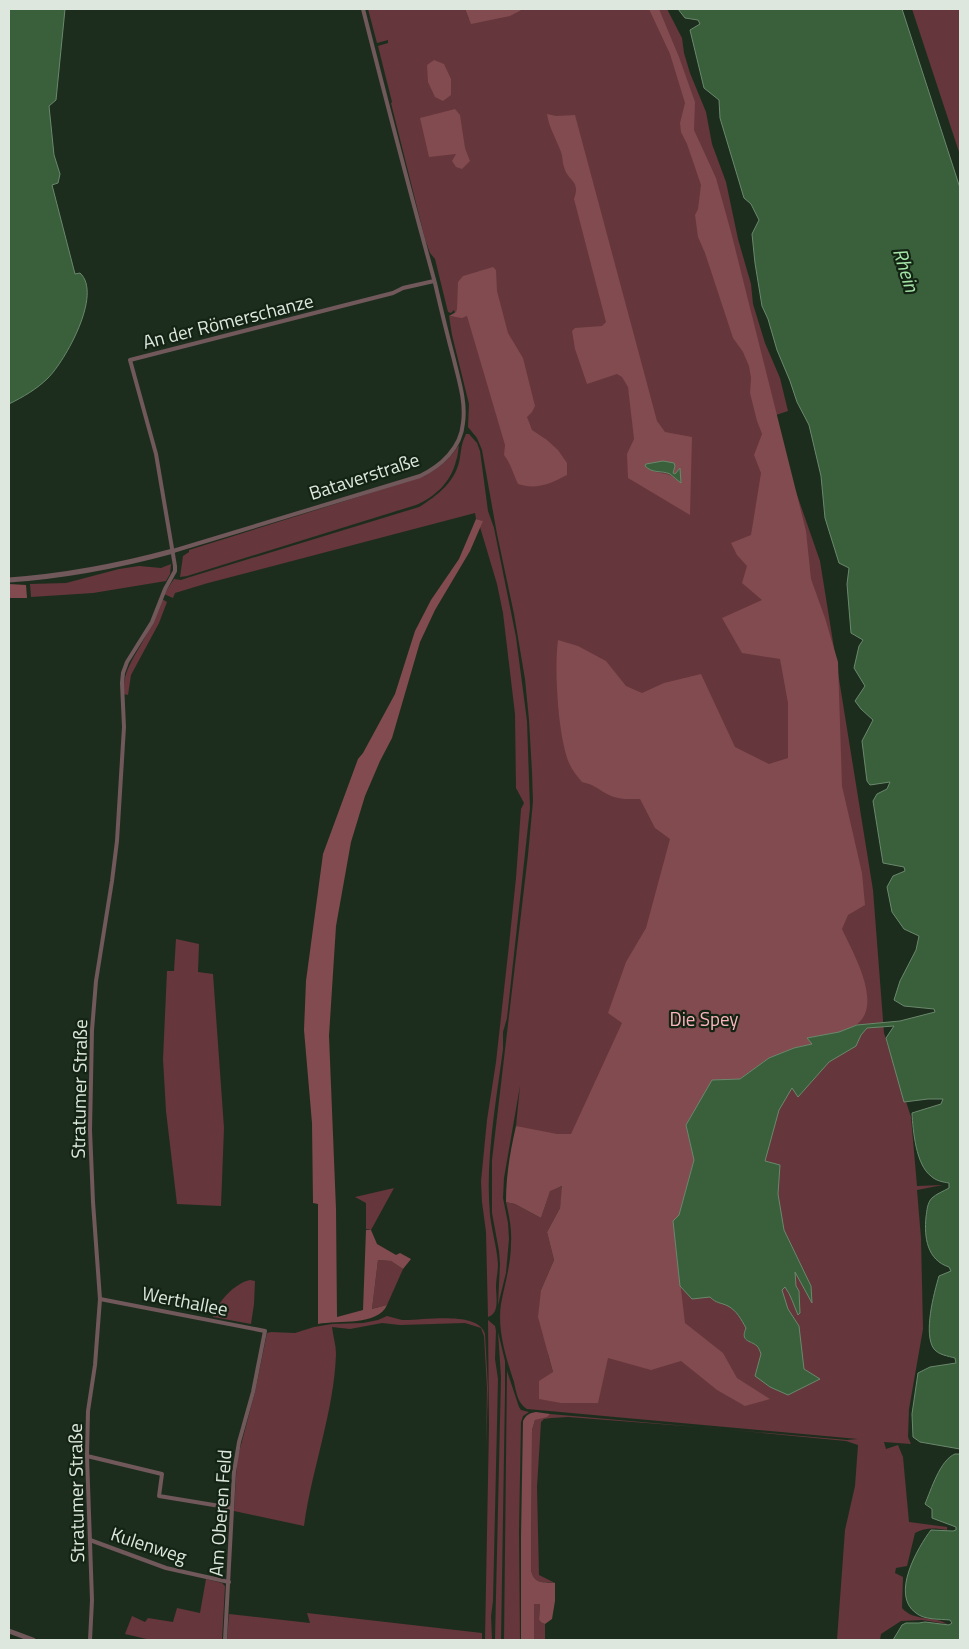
<svg xmlns="http://www.w3.org/2000/svg" width="969" height="1649" font-family="'Titillium Web',sans-serif">
	<style>
		.green { fill: #65363b }
		.forest { fill: #824b50; fill-rule: evenodd }
		.water { fill: #39603b; stroke: #6a886c }
		.lines { fill: none; stroke-linecap: round; stroke-linejoin: round }
		.minor { stroke: #71585a; stroke-width: 4 }
		.tertiary { stroke: #71585a; stroke-width: 5 }
		.labels { text-anchor: middle; stroke-width: 4.5; stroke-linejoin: round; paint-order: stroke }
		.street-label { font-size: 19px; fill: #dde7dd; stroke: #132314 }
		.park-label { font-size: 19px; fill: #fdb5bb; stroke: #132314 }
		.water-label { font-size: 20px; font-style: italic; fill: #a6e5a8; stroke: #132314 }
	</style>
	<rect width="100%" height="100%" fill="#1d2d1d"/>
	<g class="green">
		<path d="M368,9H465L469,19L476,9H667L682,38L684,53L690,73L706,112L712,144L726,182L738,239L751,284L753,304L765,343L780,378L788,411L770,417L820,561L873,890L884,1033L911,1117L917,1186L943,1185L917,1190L921,1238L923,1329L909,1409L908,1437L911,1444L884,1442L886,1449L898,1445L903,1457L909,1522L947,1527V1530C936,1528 925,1527 915,1533L907,1566L896,1568L895,1573L903,1577L902,1608C914,1622 933,1615 947,1624L922,1620L901,1621L881,1634L880,1640H837L845,1530L855,1486L858,1445L846,1441L711,1428L568,1417L551,1418L544,1419L541,1422L537,1487L539,1575L555,1583C542,1582 534,1584 531,1570L532,1430L535,1420L550,1414L847,1440L858,1439L527,1409C518,1404 516,1392 514,1382C506,1358 497,1329 501,1304C505,1283 511,1264 511,1243C512,1229 509,1215 506,1202L515,1204L541,1218L550,1190L563,1186L560,1208L547,1232L554,1260L541,1290L548,1354L553,1372L554,1401L584,1152L516,1126L520,1086L504,1178L503,1198L508,1223L509,1239L506,1273L498,1305L500,1264L499,1251L492,1213V1160L528,855L533,801L532,772L529,720L525,679L514,614L497,534L482,450L477,438L468,427L469,404L452,335L449,316L456,317L454,310L451,313L448,312L435,259L430,253L425,239L391,103L392,102L378,46L388,43V40L377,43Z"/>
		<path d="M912,9H960V155Z"/>
		<path d="M466,434H469L477,443L480,451L488,511L494,528L516,637L527,721L530,808L507,1018L503,1032V1049C496,1103 485,1160 490,1215C492,1232 497,1248 498,1264C498,1272 496,1279 496,1287C496,1297 500,1313 488,1317L486,1232L482,1202L481,1181L487,1120L496,1062L509,945L516,878L521,809L524,803L516,788L515,714L503,613L497,584L480,527L482,521L476,519L475,513L208,583L175,593L173,598L164,594L174,579L181,580L190,577L419,507C437,496 457,481 460,457C462,446 461,445 466,434Z"/>
		<path d="M459,445C458,450 458,456 456,461C451,482 435,497 416,505L187,576L180,577L183,556L189,552V550L418,478C436,471 448,461 459,445Z"/>
		<path d="M171,564L170,574L166,581L93,593L31,597L30,584L66,583L119,569L139,566L161,568Z"/>
		<path d="M162,599L167,602L159,623L131,675L128,695L124,694C122,672 134,658 144,639C151,626 157,613 162,599Z"/>
		<path d="M176,939L199,944L198,972L213,974L224,1128L221,1206L177,1204L166,1111L163,1059L167,971H174Z"/>
		<path d="M394,1188L371,1230L366,1229V1203L355,1197Z"/>
		<path d="M378,1260L391,1261L403,1269L387,1305L372,1309Z"/>
		<path d="M250,1280L255,1281L254,1304L251,1324L213,1317C217,1302 235,1283 250,1280Z"/>
		<path d="M387,1316C392,1317 397,1319 402,1320C422,1321 478,1310 485,1334L488,1388L486,1448L487,1388L484,1336L481,1328L465,1323L400,1325L382,1323L350,1329L332,1327C333,1336 336,1345 336,1354C334,1412 312,1468 304,1526L234,1511L237,1460L255,1392L267,1333L271,1332L295,1333L314,1327L332,1324L363,1323L378,1320Z"/>
		<path d="M488,1320L495,1326L496,1331L495,1359L498,1379L493,1601L491,1616L492,1640H485L489,1426Z"/>
		<path d="M498,1332L505,1361V1393L501,1640H495L501,1377Z"/>
		<path d="M507,1371L519,1407L521,1410L529,1412L523,1416L521,1422L519,1531L520,1640H504Z"/>
		<path d="M206,1579L222,1583L225,1586L222,1640H151L125,1634L132,1616L145,1622L148,1618L173,1622L177,1608L200,1613Z"/>
		<path d="M534,1604H540L539,1620L542,1623L545,1624V1640H534Z"/>
		<path d="M307,1613L482,1633V1640H227L229,1614L310,1623Z"/>
	</g>
	<g class="forest">
		<path d="M465,9H523L510,16L471,24Z"/>
		<path d="M649,9H659L679,57L695,102L694,130L716,178L731,232L806,531L811,579L825,618L838,662L842,786L862,873L865,905L848,915L842,929C853,953 884,1005 856,1025C843,1035 823,1035 808,1038L812,1044L794,1048L769,1058L740,1079L712,1081L686,1125L694,1160L679,1215L673,1221L685,1323L723,1353L737,1378L770,1399L745,1406L717,1390L681,1361L651,1370L608,1358L598,1403H561L539,1399V1381L553,1372L538,1317L541,1290L554,1260L547,1232L560,1208L562,1186L550,1191L541,1218L515,1204L506,1202C506,1176 510,1152 516,1126L557,1134H571L622,1023L608,1013L626,962L646,928L670,839L655,828L640,799C629,799 618,800 607,794C596,788 595,785 582,782C577,776 572,770 569,763C558,736 554,669 558,640L578,646L606,661L626,686L642,693L664,683L701,674L735,747L769,764L788,758V703L780,659L742,653L722,618L762,600L742,583L747,566L737,555L731,543L751,535L761,473L754,455L762,434L757,421L750,393L751,378L749,366L743,352L733,338L705,253L698,237L695,215L698,209L701,185L687,144L681,132L680,123L685,103L670,54Z"/>
		<path d="M434,60L444,64L451,79V95L443,101L435,97L428,82L427,65Z"/>
		<path d="M455,109L460,115L465,148L470,161L462,169L456,167L452,161L456,154L429,157L420,118Z"/>
		<path d="M547,114L556,116L575,115L657,421L665,432L692,437L690,515L628,478L627,454L634,439L628,387L622,377L617,374L587,384L575,349L572,331L575,328L602,326L606,322L574,199C581,180 568,182 564,167C562,162 563,157 561,152C556,138 549,128 547,114ZM645,466H675L673,473L676,474L679,469L677,480C667,470 655,476 645,466Z"/>
		<path d="M493,267L496,270L497,291L508,333L523,358L535,406L532,412L527,417L532,430L547,440L558,450L567,463V475C550,484 536,490 518,484C513,474 511,464 504,455L505,445L467,316L462,318L449,316L456,312L457,309L458,282L463,276Z"/>
		<path d="M476,519L483,521L470,551L435,610L420,642L392,738L380,761L365,796L351,842L336,926L329,1036L336,1209L337,1317L363,1310L366,1230H371L377,1244L396,1255L400,1253L411,1259L403,1269L391,1261L378,1260L372,1309L387,1305C378,1326 338,1320 318,1324V1204L313,1203L312,1123L304,1030L306,981L323,854L358,759L363,753L395,694L415,631L431,600L459,559Z"/>
		<path d="M9,584L26,585L27,598H9Z"/>
		<path d="M536,1412L550,1414L547,1417L535,1420L532,1430L531,1570C534,1584 542,1582 555,1583V1601L552,1619L545,1624L542,1623L539,1620L540,1604H534V1640H521V1537L523,1421C526,1415 529,1413 536,1412Z"/>
	</g>
	<g class="water">
		<path d="M9,9H65L56,100L49,106L54,155L60,174L58,183L52,185L75,274L80,273C103,294 65,361 48,378C37,389 23,397 9,404Z"/>
		<path d="M678,9H902L960,188V1449L920,1442L913,1437L912,1414L918,1373L930,1367L956,1363L955,1358C948,1356 939,1355 934,1349C923,1334 934,1293 939,1276L951,1271L949,1267C927,1260 924,1237 926,1217C927,1211 927,1203 932,1198C936,1194 944,1191 949,1188V1183C943,1182 936,1181 931,1176C916,1165 913,1131 912,1113L941,1104L943,1099H928L904,1102L886,1038L894,1026L867,1028L861,1035L856,1046L829,1062L798,1097L792,1088L779,1110L765,1161L780,1165L778,1194L784,1230L811,1286L812,1303L795,1272L796,1286L799,1291L800,1313L798,1315C794,1306 791,1295 785,1287L782,1290L788,1309L799,1326L804,1369L820,1379L788,1395L770,1387L755,1376L761,1354C760,1351 759,1348 757,1346C750,1340 740,1342 746,1328C741,1319 737,1311 728,1306C720,1302 717,1304 710,1297L692,1299L680,1286L673,1221L679,1215L694,1160L686,1125L712,1080L740,1079L769,1058L794,1048L812,1044L807,1038L839,1032L857,1025L900,1021L935,1012L934,1009L904,1006L894,1000L900,981L916,950L919,936L904,929L892,912L887,887L893,876L905,871L904,867L883,863L873,801L877,794L887,789L890,782L870,785L867,781L862,741L873,720L861,709L855,701L865,686L854,668L859,646L863,640L851,633L847,584L849,568L839,563L825,518L821,476L809,425L797,402L790,381L777,350L768,319L762,306L755,263L752,234L759,220L751,204L744,198L720,118L719,100L704,88L690,30L700,24L698,20L685,18Z"/>
		<path d="M663,461L674,463L675,466L673,473L675,474L680,468L681,483C677,480 674,477 670,474C661,470 653,474 645,466L646,464Z"/>
		<path d="M955,1454H960V1640H893L902,1625L906,1623H919L925,1622L949,1625L952,1623L950,1620C940,1619 924,1620 916,1613C890,1595 918,1547 931,1530L953,1531L956,1530V1527L932,1518V1509L925,1504C931,1490 940,1460 955,1454Z"/>
	</g>
	<g class="lines">
		<g class="minor">
			<path d="M173,551L420,476C441,466 461,448 463,423C466,402 459,381 454,360C447,334 441,309 435,283C410,192 386,100 363,9"/>
			<path d="M100,1299L265,1331L253,1392L239,1442L234,1472L225,1640"/>
			<path d="M87,1456L162,1474L159,1496L232,1508"/>
			<path d="M90,1540L166,1568L229,1582"/>
			<path d="M90,1640L92,1600L87,1456L88,1411L95,1365L100,1299L93,1202L90,1130L92,1030L96,981L112,881L117,841L124,727L122,683L123,673L127,662L152,622L165,589L175,571V566L156,454L130,360L393,293L403,288L434,281"/>
		</g>
		<g class="tertiary">
			<path d="M9,580C66,576 118,566 173,551"/>
			<path d="M9,1631L33,1640"/>
		</g>
	</g>
	<g class="labels">
		<g class="street-label">
			<text transform="translate(228 321) rotate(-14)" y="7">An der Römerschanze</text>
			<text transform="translate(364 476) rotate(-18)" y="7">Bataverstraße</text>
			<text transform="translate(79 1089) rotate(-89)" y="7">Stratumer Straße</text>
			<text transform="translate(185 1301) rotate(11)" y="7">Werthallee</text>
			<text transform="translate(76 1493) rotate(-91)" y="7">Stratumer Straße</text>
			<text transform="translate(220 1513) rotate(-86)" y="7">Am Oberen Feld</text>
			<text transform="translate(149 1545) rotate(18)" y="7">Kulenweg</text>
		</g>
		<g class="park-label">
			<text x="704" y="1026">Die Spey</text>
		</g>
		<g class="water-label">
			<text transform="translate(906 270) rotate(73)" y="7">Rhein</text>
		</g>
	</g>
	<rect width="969" height="1649" fill="none" stroke="#dde7dd" stroke-width="20"/>
</svg>
